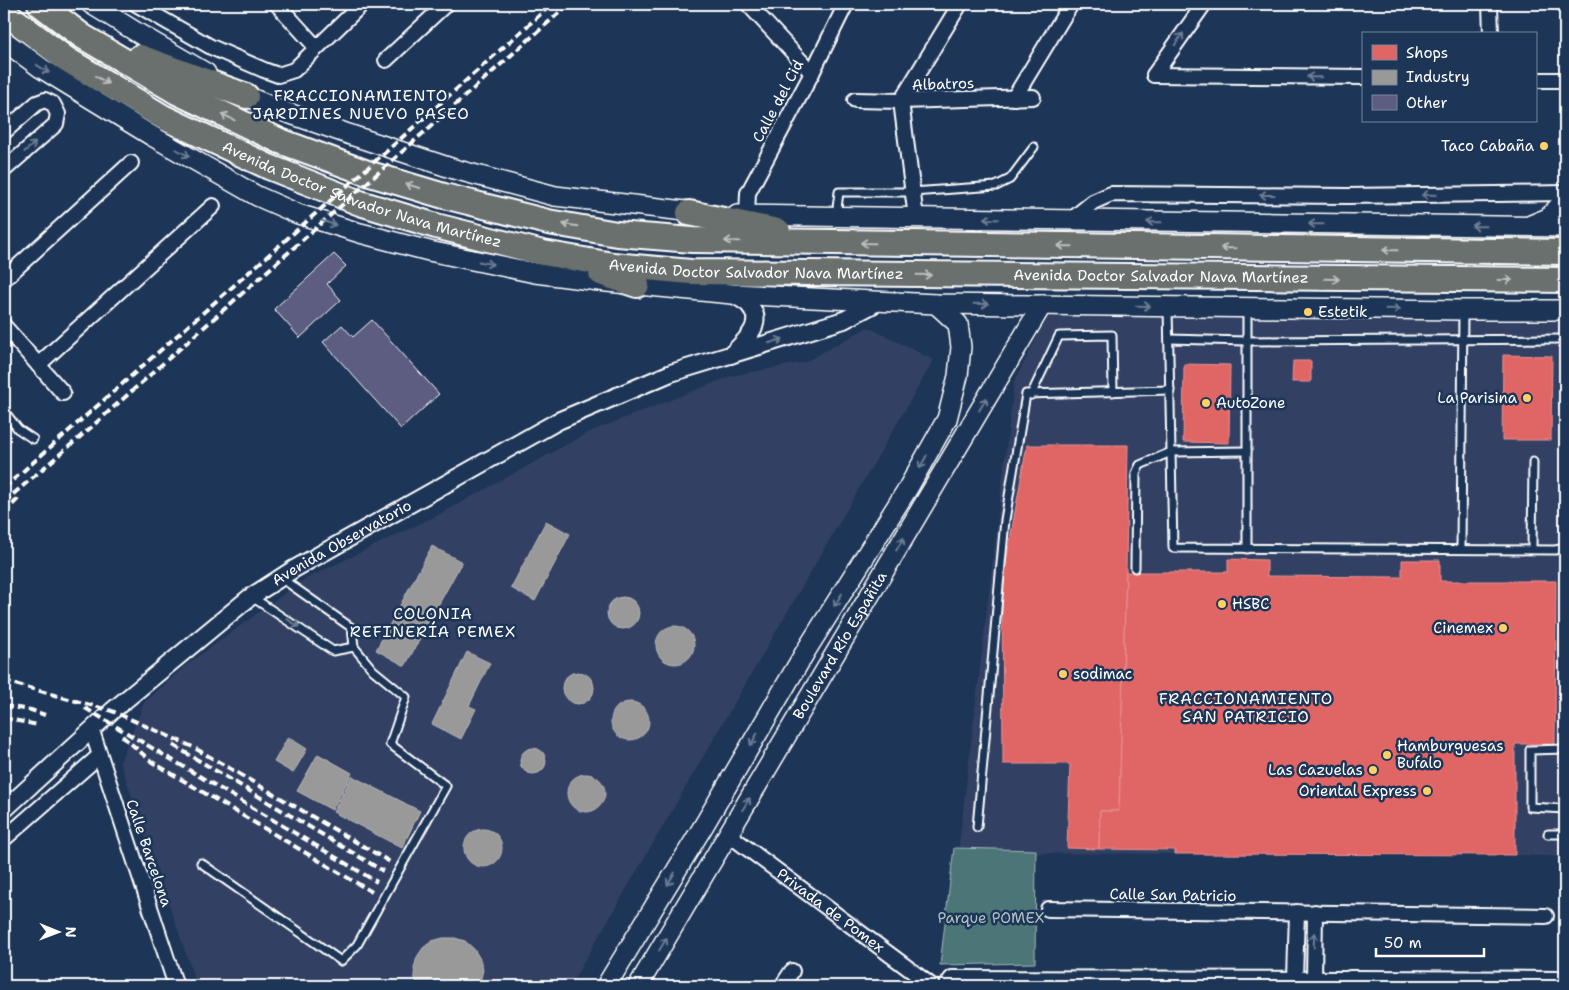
<svg xmlns="http://www.w3.org/2000/svg" width="1569" height="990" font-family="'Shantell Sans',sans-serif">
	<style>
		.built { fill: #304163 }
		.green { fill: #4c7477; stroke: #a6babb }
		.shops { fill: #e06666; stroke: #e99494 }
		.industry { fill: #999; stroke: #b8b8b8 }
		.building { fill: #5c5d80; stroke: #fff }
		.lines { fill: none; stroke-linecap: round; stroke-linejoin: round }
		.service-casing { stroke: #fff; stroke-width: 11 }
		.minor-casing { stroke: #fff; stroke-width: 18 }
		.tertiary-casing { stroke: #fff; stroke-width: 20 }
		.secondary-casing { stroke: #fff; stroke-width: 22 }
		.motorway-casing { stroke: #fff; stroke-width: 28 }
		.service { stroke: #1d3557; stroke-width: 7 }
		.minor { stroke: #1d3557; stroke-width: 14 }
		.tertiary { stroke: #1d3557; stroke-width: 16 }
		.secondary { stroke: #1d3557; stroke-width: 19 }
		.motorway { stroke: #6a706d; stroke-width: 24 }
		.rail { stroke: #fff; stroke-width: 4; stroke-dasharray: 8 4; stroke-linecap: butt }
		.oneway { stroke: #6c7c92 }
		.oneway2 { stroke: #bcbfbd }
		.poi-dot { fill: #ffd166; stroke: #1d3557; stroke-width: 2 }
		.labels { text-anchor: middle; stroke-width: 5; stroke-linejoin: round; paint-order: stroke }
		.street-label { font-size: 15px; fill: #fff; stroke: #1d3557 }
		.poi-label { font-size: 15px; fill: #fff; stroke: #1d3557; text-anchor: end }
		.park-label { font-size: 15px; fill: #aec0c2; stroke: #1d3557 }
		.neighbourhood-label { font-size: 16px; letter-spacing: 1px; fill: #fff; stroke: #1d3557 }
	</style>
	<rect width="100%" height="100%" fill="#1d3557"/>
	<filter id="ink" filterUnits="userSpaceOnUse"><feTurbulence type="fractalNoise" baseFrequency=".02" numOctaves="2"/><feDisplacementMap in="SourceGraphic" scale="10" xChannelSelector="R" yChannelSelector="G"/><feConvolveMatrix kernelMatrix="1 2 1 2 8 2 1 2 1" color-interpolation-filters="sRGB"/></filter>
	<g filter="url(#ink)">
		<g class="built">
			<path d="M1201,314H1293L1313,320L1350,321L1373,316L1565,319V857L1515,855L958,853L1014,382L1047,317Z"/>
			<path d="M868,327L934,360L570,986H197L120,762L144,703L185,666L303,580L440,514L589,432L731,376L805,362Z"/>
		</g>
		<path class="green" d="M954,848L1036,850L1035,963L940,965Z"/>
		<g class="shops">
			<path d="M1503,355L1552,356L1551,440H1502Z"/>
			<path d="M1293,361H1311V382H1292Z"/>
			<path d="M1184,364L1230,365L1229,443L1183,442Z"/>
			<path d="M1027,445H1128L1126,572L1119,811H1100L1099,849L1067,848L1070,764H1003L1002,584Z"/>
			<path d="M1228,559L1267,560V576L1402,577V560H1440V581H1556L1555,744H1515V855L1175,854V850L1099,849L1100,811H1119L1126,572H1228Z"/>
		</g>
		<g class="industry">
			<path d="M546,521L570,534L535,601L511,588Z"/>
			<path d="M432,546L462,562L405,666L376,650Z"/>
			<circle cx="623" cy="613" r="16"/>
			<circle cx="675" cy="645" r="19"/>
			<path d="M467,652L490,663L469,706L476,709L461,739L432,724Z"/>
			<circle cx="578" cy="688" r="16"/>
			<circle cx="630" cy="721" r="19"/>
			<path d="M288,737L307,749L293,773L274,762Z"/>
			<circle cx="533" cy="761" r="13"/>
			<path d="M318,754L352,773L332,810L297,791Z"/>
			<circle cx="586" cy="793" r="19"/>
			<path d="M352,776L420,811L402,848L333,812Z"/>
			<circle cx="483" cy="848" r="19"/>
			<path d="M443,938H455L465,941L474,949L480,959L483,970L479,986H418L415,979L414,968L417,957L423,948L432,941Z"/>
		</g>
		<g class="building">
			<path d="M334,254L346,266L327,284L341,300L300,338L274,309Z"/>
			<path d="M372,320L439,394L401,429L323,342L342,325L353,337Z"/>
		</g>
		<g class="lines">
			<defs>
				<g id="service">
					<path d="M836,216L839,192H912L996,186L1010,179L1034,147"/>
					<path d="M1168,308L1173,548L1555,550L1565,548"/>
					<path d="M1169,339L1246,341L1565,339"/>
					<path d="M1031,395L1059,336L1112,335L1113,392"/>
					<path d="M4,411L18,429L33,439"/>
					<path d="M1247,549V308"/>
					<path d="M1461,549L1463,310"/>
					<path d="M1532,549L1533,462"/>
					<path d="M1135,568L1136,473L1140,465L1171,452L1247,451"/>
					<path d="M252,597L333,651L354,647"/>
					<path d="M1565,749L1530,750V807L1565,809"/>
					<path d="M977,827L1005,520L1026,394L1170,390"/>
					<path d="M1548,834H1565"/>
					<path d="M201,863L341,961L357,945L446,786L390,744L406,697L373,670L354,647L352,628L281,578"/>
				</g>
				<g id="minor">
					<path d="M136,4L211,47L264,70L278,75L294,70L362,4"/>
					<path d="M277,4L316,47"/>
					<path d="M748,4L812,73"/>
					<path d="M1490,4L1491,34"/>
					<path d="M386,60L446,4"/>
					<path d="M1154,75L1363,77"/>
					<path d="M1154,75L1204,4"/>
					<path d="M1535,80H1565"/>
					<path d="M1014,98L1071,4"/>
					<path d="M855,100L901,101L1033,97"/>
					<path d="M4,132L37,103L45,100L53,104L58,114L56,124L4,170"/>
					<path d="M747,215L748,193L812,73L846,4"/>
					<path d="M916,218L901,101L960,4"/>
					<path d="M1071,220L1093,202L1111,194L1347,196L1565,193"/>
					<path d="M4,279L131,163"/>
					<path d="M4,326L63,393"/>
					<path d="M38,365L213,206"/>
					<path d="M92,731L176,986"/>
					<path id="s1" d="M728,834L932,986"/>
					<path d="M4,839L99,756"/>
					<path d="M1048,909L1546,916"/>
					<path d="M1295,979L1297,912"/>
					<path d="M1314,979L1315,912"/>
					<path d="M782,986L792,971"/>
					<path d="M946,986L952,978L1350,979"/>
				</g>
				<g id="tertiary">
					<path d="M731,355C743,342 767,324 749,305C745,300 737,297 732,294"/>
					<path id="s2" d="M4,810L112,711L249,598L294,569L558,421L671,373L844,320L880,301"/>
					<path d="M1349,986L1350,979L1565,980"/>
				</g>
				<g id="secondary">
					<path d="M91,4L146,38L206,73"/>
					<path d="M4,41L41,68L152,136L257,196L298,214L360,233L429,251L535,273L607,282L732,294L936,304L1463,310H1565"/>
					<path d="M234,89L246,96L285,112L351,135L454,169L555,196L702,213"/>
					<path d="M737,215L1565,227"/>
					<path d="M1531,225L1548,218L1565,200"/>
					<path d="M606,986L704,825L807,649L908,488L947,419L958,376L961,347L958,324L936,304"/>
					<path id="s3" d="M638,986L1042,305"/>
				</g>
				<g id="motorway">
					<path d="M40,4L82,36L177,92L280,141L370,174L444,196L548,222L617,234L692,240L1565,252"/>
					<path id="s4" d="M4,12L66,59L163,117L269,167L360,203L436,226L543,253L613,265L691,272L1565,280"/>
					<path d="M140,57L246,96"/>
					<path d="M689,213L778,231"/>
					<path d="M601,273L637,285"/>
				</g>
			</defs>
			<use href="#service" class="service-casing"/>
			<use href="#minor" class="minor-casing"/>
			<use href="#tertiary" class="tertiary-casing"/>
			<use href="#secondary" class="secondary-casing"/>
			<use href="#motorway" class="motorway-casing"/>
			<use href="#service" class="service"/>
			<use href="#minor" class="minor"/>
			<use href="#tertiary" class="tertiary"/>
			<use href="#secondary" class="secondary"/>
			<use href="#motorway" class="motorway"/>
			<g class="rail">
				<path d="M4,488L406,134L552,4"/>
				<path d="M4,502L80,437L569,4"/>
				<path d="M4,513L20,497"/>
				<path d="M4,681L112,711L193,747L392,863"/>
				<path d="M4,706L31,710L45,715"/>
				<path d="M85,708L377,882"/>
				<path d="M4,718L38,725"/>
				<path d="M122,736L152,762L372,892"/>
				<path d="M173,745L383,871"/>
			</g>
		</g>
		<defs><path id="oneway-shaft" d="M-6 0H5M1.5-3L5.5 0L1.5 3" fill="none" stroke-width="1.6" stroke-linecap="round" stroke-linejoin="round" transform="scale(1.25)"/></defs>
		<g class="oneway">
			<use href="#oneway-shaft" transform="translate(1179 39) rotate(-55)"/>
			<use href="#oneway-shaft" transform="translate(43 69) rotate(33)"/>
			<use href="#oneway-shaft" transform="translate(1314 77) rotate(-179)"/>
			<use href="#oneway-shaft" transform="translate(30 147) rotate(-41)"/>
			<use href="#oneway-shaft" transform="translate(183 153) rotate(30)"/>
			<use href="#oneway-shaft" transform="translate(1267 195) rotate(-180)"/>
			<use href="#oneway-shaft" transform="translate(1429 195) rotate(179)"/>
			<use href="#oneway-shaft" transform="translate(991 219) rotate(-179)"/>
			<use href="#oneway-shaft" transform="translate(1154 222) rotate(-179)"/>
			<use href="#oneway-shaft" transform="translate(329 223) rotate(17)"/>
			<use href="#oneway-shaft" transform="translate(1316 224) rotate(-179)"/>
			<use href="#oneway-shaft" transform="translate(1479 226) rotate(-179)"/>
			<use href="#oneway-shaft" transform="translate(486 263) rotate(12)"/>
			<use href="#oneway-shaft" transform="translate(981 304) rotate(1)"/>
			<use href="#oneway-shaft" transform="translate(1143 306) rotate(1)"/>
			<use href="#oneway-shaft" transform="translate(1393 309) rotate(1)"/>
			<use href="#oneway-shaft" transform="translate(776 341) rotate(-17)"/>
			<use href="#oneway-shaft" transform="translate(983 404) rotate(-59)"/>
			<use href="#oneway-shaft" transform="translate(923 462) rotate(119)"/>
			<use href="#oneway-shaft" transform="translate(900 544) rotate(-59)"/>
			<use href="#oneway-shaft" transform="translate(838 600) rotate(122)"/>
			<use href="#oneway-shaft" transform="translate(293 623) rotate(34)"/>
			<use href="#oneway-shaft" transform="translate(754 739) rotate(120)"/>
			<use href="#oneway-shaft" transform="translate(746 804) rotate(-59)"/>
			<use href="#oneway-shaft" transform="translate(671 879) rotate(121)"/>
			<use href="#oneway-shaft" transform="translate(1314 940) rotate(-88)"/>
			<use href="#oneway-shaft" transform="translate(663 944) rotate(-59)"/>
		</g>
		<g class="oneway2">
			<use href="#oneway-shaft" transform="translate(102 80) rotate(31)"/>
			<use href="#oneway-shaft" transform="translate(228 117) rotate(-154)"/>
			<use href="#oneway-shaft" transform="translate(413 186) rotate(-163)"/>
			<use href="#oneway-shaft" transform="translate(570 225) rotate(-170)"/>
			<use href="#oneway-shaft" transform="translate(732 241) rotate(-179)"/>
			<use href="#oneway-shaft" transform="translate(868 243) rotate(-179)"/>
			<use href="#oneway-shaft" transform="translate(1065 246) rotate(-179)"/>
			<use href="#oneway-shaft" transform="translate(1228 248) rotate(-179)"/>
			<use href="#oneway-shaft" transform="translate(1390 250) rotate(-179)"/>
			<use href="#oneway-shaft" transform="translate(924 275) rotate(1)"/>
			<use href="#oneway-shaft" transform="translate(1332 279) rotate(1)"/>
			<use href="#oneway-shaft" transform="translate(1505 280)"/>
		</g>
	</g>
	<g class="poi-dot">
		<circle cx="1544" cy="146" r="5"/>
		<circle cx="1308" cy="312" r="5"/>
		<circle cx="1527" cy="398" r="5"/>
		<circle cx="1206" cy="403" r="5"/>
		<circle cx="1222" cy="604" r="5"/>
		<circle cx="1503" cy="628" r="5"/>
		<circle cx="1063" cy="674" r="5"/>
		<circle cx="1387" cy="755" r="5"/>
		<circle cx="1373" cy="770" r="5"/>
		<circle cx="1427" cy="791" r="5"/>
	</g>
	<g class="labels">
		<g class="street-label">
			<text transform="translate(943 84) rotate(-2)" y="5">Albatros</text>
			<text transform="translate(778 101) rotate(-62)" y="5">Calle del Cid</text>
			<text dy="5" stroke="none"><textPath href="#s4" startOffset="405">Avenida Doctor Salvador Nava Martínez</textPath></text>
			<text dy="5" stroke="none"><textPath href="#s4" startOffset="810">Avenida Doctor Salvador Nava Martínez</textPath></text>
			<text dy="5" stroke="none"><textPath href="#s4" startOffset="1215">Avenida Doctor Salvador Nava Martínez</textPath></text>
			<text dy="5" stroke="none"><textPath href="#s2" startOffset="432">Avenida Observatorio</textPath></text>
			<text dy="5" stroke="none"><textPath href="#s3" startOffset="396">Boulevard Río Españita</textPath></text>
			<text transform="translate(149 853) rotate(71)" y="5">Calle Barcelona</text>
			<text transform="translate(1173 895) rotate(1)" y="5">Calle San Patricio</text>
			<text dy="5" stroke="none"><textPath href="#s1" startOffset="128">Privada de Pomex</textPath></text>
		</g>
		<g class="poi-label">
			<text x="1534" y="151">Taco Cabaña</text>
			<text x="1318" y="317" text-anchor="start">Estetik</text>
			<text x="1517" y="403">La Parisina</text>
			<text x="1216" y="408" text-anchor="start">AutoZone</text>
			<text x="1232" y="609" text-anchor="start">HSBC</text>
			<text x="1493" y="633">Cinemex</text>
			<text x="1073" y="679" text-anchor="start">sodimac</text>
			<text x="1397" y="751" text-anchor="start">Hamburguesas<tspan x="1397" dy="17">Bufalo</tspan></text>
			<text x="1363" y="775">Las Cazuelas</text>
			<text x="1417" y="796">Oriental Express</text>
		</g>
		<g class="park-label">
			<text x="991" y="923">Parque POMEX</text>
		</g>
		<g class="neighbourhood-label">
			<text x="361" y="101">FRACCIONAMIENTO<tspan x="361" dy="18">JARDINES NUEVO PASEO</tspan></text>
			<text x="433" y="619">COLONIA<tspan x="433" dy="18">REFINERÍA PEMEX</tspan></text>
			<text x="1246" y="704">FRACCIONAMIENTO<tspan x="1246" dy="18">SAN PATRICIO</tspan></text>
		</g>
	</g>
	<rect width="1569" height="990" fill="none" stroke="#1d3557" stroke-width="20"/>
	<rect x="10" y="10" width="1549" height="970" fill="none" stroke="#fff" stroke-width="2" filter="url(#ink)"/>
	<rect x="1362" y="32" width="175" height="90" fill="#1d3557" stroke="#77869a"/>
	<rect x="1372" y="45" width="25" height="15" fill="#e06666" stroke="#77869a"/>
	<text x="1406" y="58" font-size="15" fill="#ffffff">Shops</text>
	<rect x="1372" y="70" width="25" height="15" fill="#999999" stroke="#77869a"/>
	<text x="1406" y="82" font-size="15" fill="#ffffff">Industry</text>
	<rect x="1372" y="95" width="25" height="15" fill="#5c5d80" stroke="#77869a"/>
	<text x="1406" y="108" font-size="15" fill="#ffffff">Other</text>
	<g transform="translate(58 932) rotate(91)" stroke="#1d3557" stroke-width="4" paint-order="stroke">
	<path d="M0-4L9 19L0 12L-9 19Z" fill="#ffffff"/>
	<text y="-8" font-size="14" font-weight="bold" text-anchor="middle" fill="#ffffff">N</text>
	</g>
	<path d="M1376 948v8h108v-8" fill="none" stroke="#ffffff" stroke-width="2.5"/>
	<text x="1384" y="948" font-size="15" fill="#ffffff" stroke="#1d3557" stroke-width="4" paint-order="stroke">50 m</text>
</svg>
